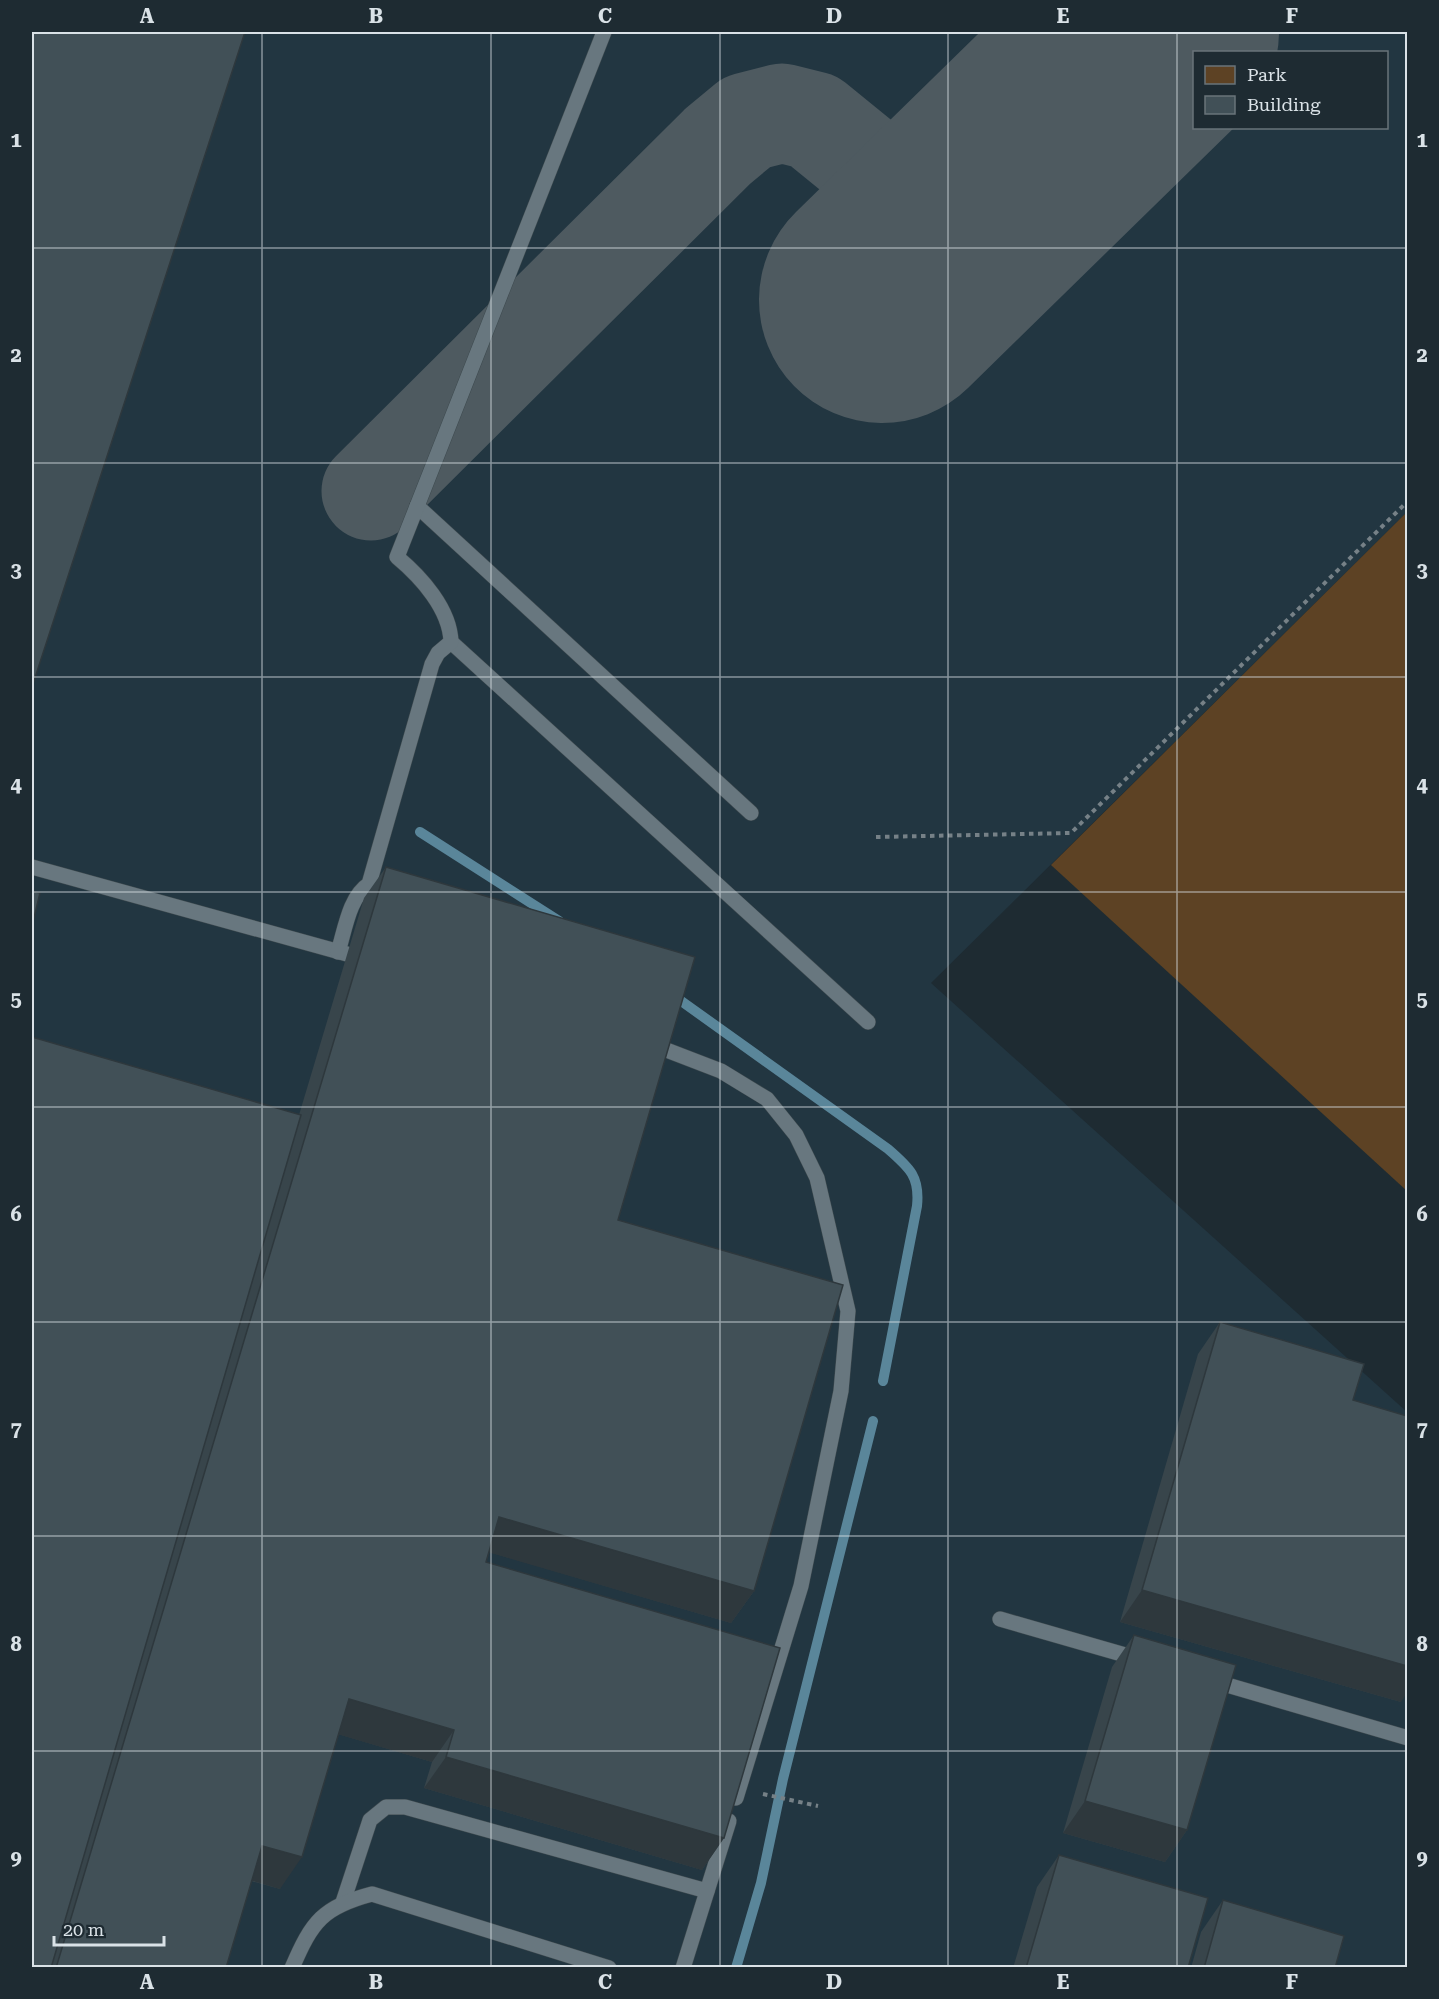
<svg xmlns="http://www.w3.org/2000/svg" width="1439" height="1999" font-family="'Roboto Serif',serif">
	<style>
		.built { fill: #223641; fill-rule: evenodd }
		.green { fill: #5d4224 }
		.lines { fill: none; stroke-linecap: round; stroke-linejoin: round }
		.stream { stroke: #5a869a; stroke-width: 10 }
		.taxiway { stroke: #4e5a60; stroke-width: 99 }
		.runway { stroke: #4e5a60; stroke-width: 246 }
		.service-casing { stroke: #3e4a4f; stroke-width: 16 }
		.path { stroke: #768187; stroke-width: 4; stroke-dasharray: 4.5 4.5; stroke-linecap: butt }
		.service { stroke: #68777f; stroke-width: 15 }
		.wall { fill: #38454b }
		.shaded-wall { fill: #2e383d }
		.building { fill: #415057; stroke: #2e383d; stroke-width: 1.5 }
		.grid { fill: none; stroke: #dae2e7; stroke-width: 1.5; stroke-opacity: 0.55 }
		.neatline { fill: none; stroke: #dae2e7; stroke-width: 2 }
		.grid-label { font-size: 20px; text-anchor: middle; font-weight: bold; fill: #dae2e7 }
	</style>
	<rect width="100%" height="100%" fill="#1e2b32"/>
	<path class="built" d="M32,32H1407V512L931,983L1407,1412V1967L32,1968ZM1194,52H1386V128H1194Z"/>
	<path class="green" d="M1407,512V1191L1051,865Z"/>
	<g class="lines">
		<g class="stream">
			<path d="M420,832L559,921"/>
			<path d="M670,993L888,1149C910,1168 920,1177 917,1206L883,1381"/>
			<path d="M736,1968L761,1883L783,1779L873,1421"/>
		</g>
		<path class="taxiway" d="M371,491L718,146L747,122L782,113L814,121L884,178L923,197L962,193L1073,113"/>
		<path class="runway" d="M882,300L1156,32"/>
		<defs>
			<g id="service">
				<path d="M417,506L751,813"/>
				<path d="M451,642L868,1022"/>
				<path d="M32,867L347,954"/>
				<path d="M338,952C345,930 349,897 369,884L432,664L438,653L451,642C450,609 421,577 397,557L604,32"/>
				<path d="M656,1046L721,1071L767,1099L796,1135L817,1178L848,1311L841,1391L801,1586L736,1798"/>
				<path d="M1000,1619L1139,1659"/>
				<path d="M1210,1680L1408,1738"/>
				<path d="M343,1902L370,1820L386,1807H405L707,1891"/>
				<path d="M292,1968C312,1921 323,1907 372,1894L609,1968"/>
				<path d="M683,1968L729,1821"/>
			</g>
		</defs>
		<use href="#service" class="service-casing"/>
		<g class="path">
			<path d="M876,837L1071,833L1408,501"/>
			<path d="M763,1794L818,1806"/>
		</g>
		<use href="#service" class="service"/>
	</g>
	<g class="wall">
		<path d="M386,867L618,1220L754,1591L731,1623L489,1552L486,1562L724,1838L702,1870L424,1788L432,1762L338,1734L280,1889L251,1881L226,1968H32L299,1115L364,898Z"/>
		<path d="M1220,1322L1401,1702L1120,1622L1198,1354Z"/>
		<path d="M1134,1635L1187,1830L1165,1862L1063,1833L1112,1667Z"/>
		<path d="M1059,1855L1188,1968H1013L1037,1887Z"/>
		<path d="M1223,1900L1335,1968H1191L1201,1932Z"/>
	</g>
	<g class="shaded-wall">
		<path d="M499,1517L754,1591L731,1623L477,1549Z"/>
		<path d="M1142,1590L1407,1666V1693L1401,1702L1120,1622Z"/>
		<path d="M349,1699L454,1730L432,1762L327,1731Z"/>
		<path d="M446,1757L724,1838L702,1870L424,1788Z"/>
		<path d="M1085,1801L1187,1830L1165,1862L1063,1833Z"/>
		<path d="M262,1846L302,1857L280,1889L240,1877Z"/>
	</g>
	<g class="building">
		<path d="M32,32H245L32,687Z"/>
		<path d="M386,867L695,957L618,1220L843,1285L754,1591L499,1517L486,1562L780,1648L724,1838L446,1757L454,1730L349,1699L302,1857L262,1846L226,1968H56Z"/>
		<path d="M32,891L40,893L32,926Z"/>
		<path d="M32,1037L301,1115L51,1968H32Z"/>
		<path d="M1220,1322L1364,1364L1353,1400L1407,1416V1666L1142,1590Z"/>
		<path d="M1134,1635L1236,1665L1187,1830L1085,1801Z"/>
		<path d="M1059,1855L1208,1898L1188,1968H1026Z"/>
		<path d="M1223,1900L1344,1936L1335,1968H1204Z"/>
	</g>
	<path class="grid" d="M262,32V1968M491,32V1968M720,32V1968M948,32V1968M1177,32V1968M32,248H1408M32,463H1408M32,677H1408M32,892H1408M32,1107H1408M32,1322H1408M32,1536H1408M32,1751H1408"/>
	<rect width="1439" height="1999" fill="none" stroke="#1e2b32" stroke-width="66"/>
	<rect x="1193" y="51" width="195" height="78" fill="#1e2b32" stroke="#69747a" stroke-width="1.5"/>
	<rect x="1205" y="66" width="30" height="18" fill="#5d4224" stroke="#69747a" stroke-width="1.5"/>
	<text x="1247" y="81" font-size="18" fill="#dae2e7">Park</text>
	<rect x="1205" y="96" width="30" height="18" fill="#415057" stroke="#69747a" stroke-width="1.5"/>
	<text x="1247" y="111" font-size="18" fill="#dae2e7">Building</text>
	<path d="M54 1936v9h110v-9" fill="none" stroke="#dae2e7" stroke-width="3"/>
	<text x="63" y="1936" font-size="18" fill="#dae2e7" stroke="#1e2b32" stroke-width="4.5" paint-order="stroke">20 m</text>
	<rect x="33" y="33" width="1373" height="1933" class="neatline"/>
	<g class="grid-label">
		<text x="147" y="23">A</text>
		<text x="376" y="23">B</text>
		<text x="605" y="23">C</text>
		<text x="834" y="23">D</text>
		<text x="1063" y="23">E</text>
		<text x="1292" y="23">F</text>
		<text x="16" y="147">1</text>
		<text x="1422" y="147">1</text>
		<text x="16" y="362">2</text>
		<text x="1422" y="362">2</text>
		<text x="16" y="577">3</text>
		<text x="1422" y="577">3</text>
		<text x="16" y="792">4</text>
		<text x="1422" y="792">4</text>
		<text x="16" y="1006">5</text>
		<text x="1422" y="1006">5</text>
		<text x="16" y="1221">6</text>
		<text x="1422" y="1221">6</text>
		<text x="16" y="1436">7</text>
		<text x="1422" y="1436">7</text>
		<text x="16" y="1651">8</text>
		<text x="1422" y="1651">8</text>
		<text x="16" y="1865">9</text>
		<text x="1422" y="1865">9</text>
		<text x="147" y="1989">A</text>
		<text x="376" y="1989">B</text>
		<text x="605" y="1989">C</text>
		<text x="834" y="1989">D</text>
		<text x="1063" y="1989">E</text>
		<text x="1292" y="1989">F</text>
	</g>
</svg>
